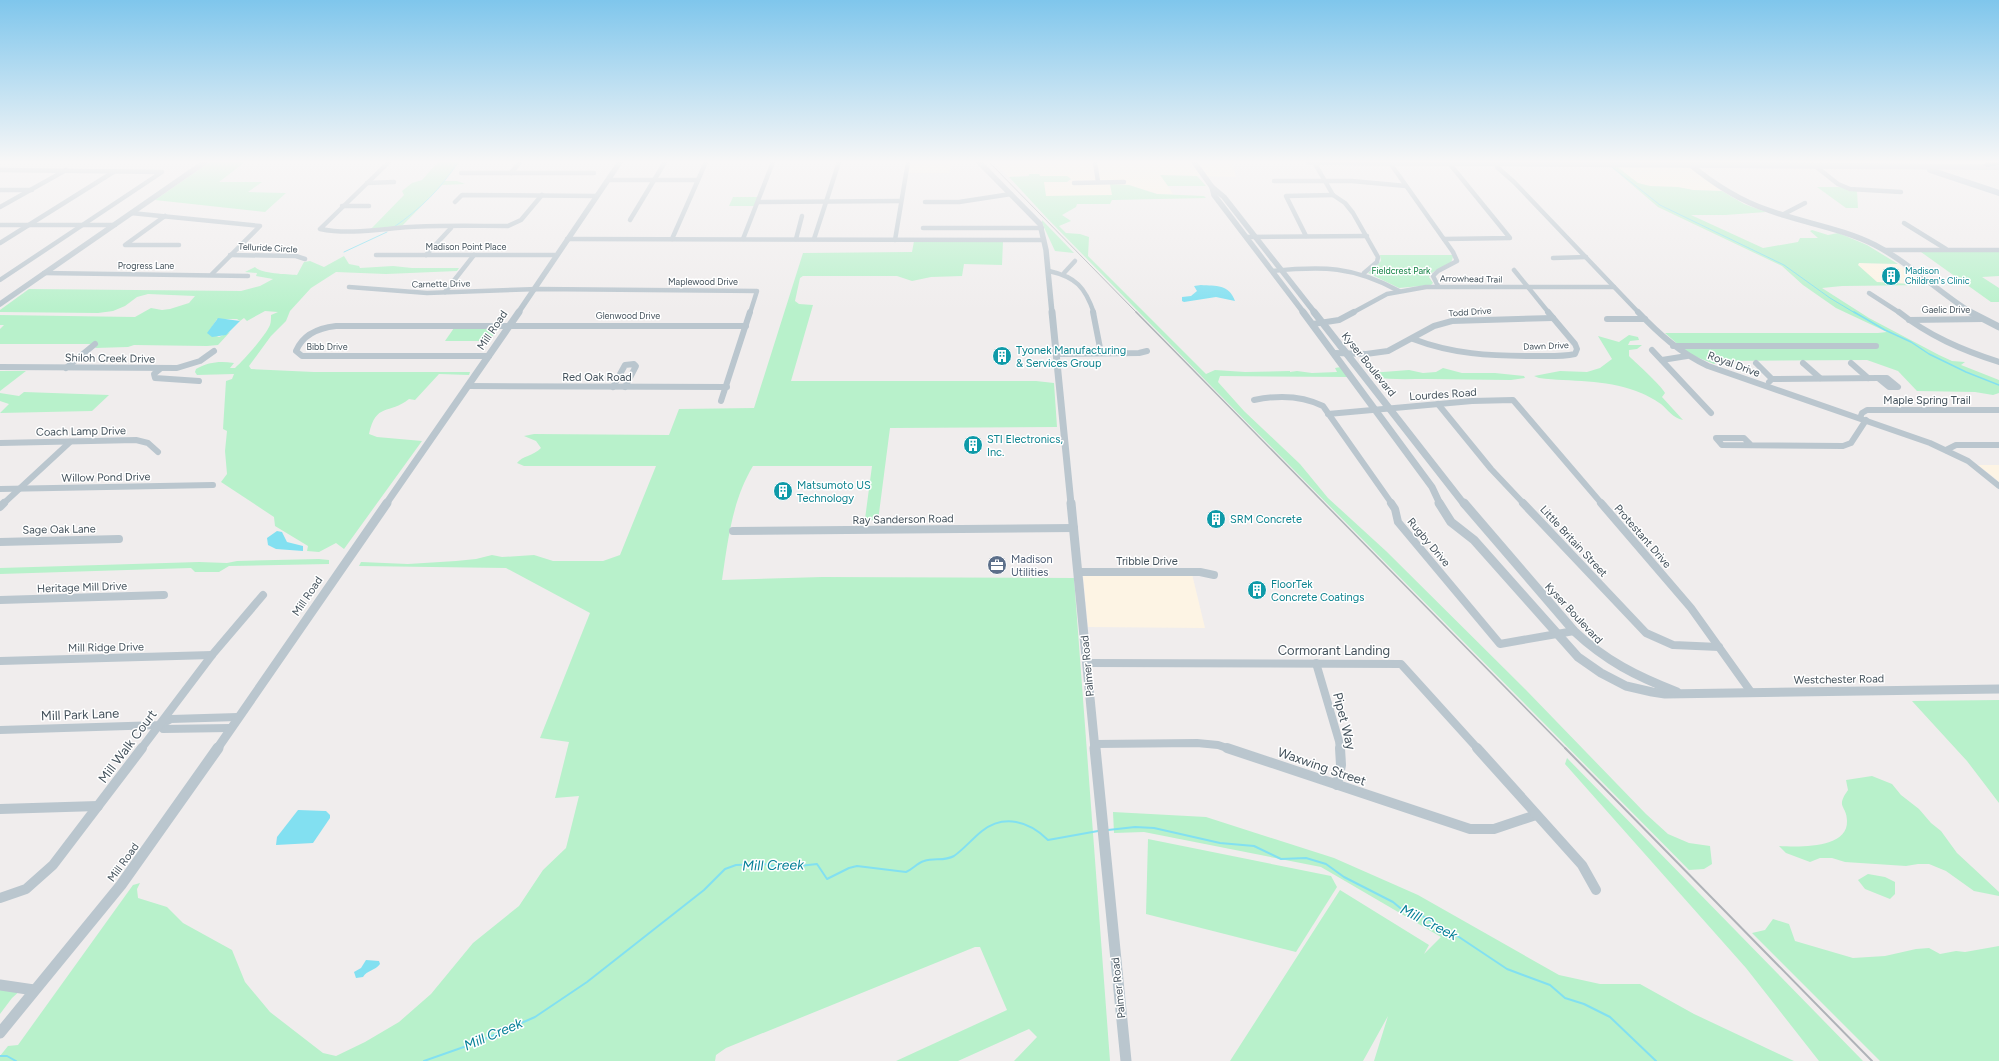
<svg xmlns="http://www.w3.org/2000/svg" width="1999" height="1061" font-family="Figtree,sans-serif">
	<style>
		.commercial { fill: #fdf4e4 }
		.green { fill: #b8f1cb }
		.water { fill: #82e0f1 }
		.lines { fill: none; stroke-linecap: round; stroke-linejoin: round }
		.stream-far2 { stroke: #82e0f1; stroke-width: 1 }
		.stream-far1 { stroke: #82e0f1; stroke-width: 1.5 }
		.stream { stroke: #82e0f1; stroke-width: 2 }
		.motorway-casing { stroke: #6d8eab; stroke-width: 1 }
		.minor-far3 { stroke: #bac6ce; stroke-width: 4.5 }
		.minor-far2 { stroke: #bac6ce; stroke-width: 6 }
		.minor-far1 { stroke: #bac6ce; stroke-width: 8 }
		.minor { stroke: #bac6ce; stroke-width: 10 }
		.tertiary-far3 { stroke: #bac6ce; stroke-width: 5.5 }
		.tertiary-far2 { stroke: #bac6ce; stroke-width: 7 }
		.tertiary-far1 { stroke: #bac6ce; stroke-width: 9 }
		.tertiary { stroke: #bac6ce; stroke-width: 11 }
		.secondary { stroke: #bccad6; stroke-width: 6 }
		.motorway { fill: #81a3c0; fill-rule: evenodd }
		.rail-far2 { stroke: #afb3b8; stroke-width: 1 }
		.rail-far1 { stroke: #afb3b8; stroke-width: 1.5 }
		.rail { stroke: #afb3b8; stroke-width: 2 }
		.labels { text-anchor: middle; stroke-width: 3; stroke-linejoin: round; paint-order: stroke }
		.far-street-label { font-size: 9px; fill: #44525c; stroke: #fff }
		.far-park-label { font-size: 9px; fill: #118143; stroke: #fff }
		.far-culture-label { font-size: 9px; fill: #0d838f; stroke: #fff; text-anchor: start }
		.street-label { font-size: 11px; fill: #44525c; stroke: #fff }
		.culture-label { font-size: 11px; fill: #0d838f; stroke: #fff; text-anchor: start }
		.service-label { font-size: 11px; fill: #4e5e75; stroke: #fff; text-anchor: start }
		.near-street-label { font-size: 13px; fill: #44525c; stroke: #fff }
		.near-water-label { font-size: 14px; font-style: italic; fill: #068198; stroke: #fff }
	</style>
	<rect width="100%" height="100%" fill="#f0eded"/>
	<g class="commercial">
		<path d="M905,162L951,163L949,173H903Z"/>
		<path d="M995,163L1232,164L1236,177L1161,175L1173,194H1157L1129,185H1110L1113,195L1046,196L1043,182H1067L1071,179L1067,176H1039V174L1009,177Z"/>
		<path d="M1616,166H1689L1721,191L1693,190L1677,187L1649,186L1638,183Z"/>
		<path d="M1859,263L1898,264L1927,285L1877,282L1857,265Z"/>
		<path d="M1978,465H1999V482L1996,479Z"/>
		<path d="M1192,574L1205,628L1088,627L1083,575Z"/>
	</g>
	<g class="green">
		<path d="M210,162H245L219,182H262L248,192L286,193L265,212L155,200Z"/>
		<path d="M438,162H460L444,181H457L465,184L442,185L401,227L370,230L404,195L402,191L412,183L422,180Z"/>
		<path d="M1610,166H1616L1638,183L1650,186L1678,187L1693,190L1722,191L1744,204L1766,212L1725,215H1691L1763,248L1798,242L1800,238H1818L1810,231L1812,230L1828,235L1838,233L1848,237L1867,245L1898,264L1859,263L1858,265L1877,282L1927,285L1842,286L1822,288L1869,318L1939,355L1952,361L1965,362L1961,365L1999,380V393L1993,395L1975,392L1917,391L1898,371L1867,360L1721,361L1714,364L1689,354L1665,333H1878L1887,332L1836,308L1803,285L1782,266L1658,207Z"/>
		<path d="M1029,174H1039L1040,176H1067L1071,179L1067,182H1044L1046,196L1112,195L1110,184L1129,185L1157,194L1204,196L1206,198L1112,200L1110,204H1077L1076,207L1062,215L1071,221L1059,226L1066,233L1080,234L1089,237L1088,256L1206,374L1215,370L1245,372L1290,371V372L1297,371L1312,373L1337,372L1335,368L1341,367L1350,377L1220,376L1218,382L1244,411L1300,464L1328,498L1386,551L1526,690L1646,814L1668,834L1689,843L1710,846L1712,864L1704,869L1689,870L1212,387L1046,217L1009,177L1029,176Z"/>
		<path d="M1160,175L1197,176L1206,186H1168Z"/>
		<path d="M1817,187H1841L1857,191L1858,208H1846Z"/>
		<path d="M733,197H758L754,206H729Z"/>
		<path d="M1042,220L1074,253L1055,251L1042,223Z"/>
		<path d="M914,241H1003L1002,265L964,264L962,276L931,277L912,281L897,276H803L800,278L795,301L799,304L813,305L791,381H1036L1054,383L1057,427L890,428L878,521L865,519L872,466H753C732,501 728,540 722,580L822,577L1074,578L1110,1061H1014L1037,1037L1029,1029L958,1061H896L1007,1010L980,947H975L726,1048L716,1055L715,1061H0V1056L8,1046L18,1045L133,885L140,883L137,889L138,898L167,907L183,923L232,950L245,982L270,1012L323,1053L336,1056L365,1042L399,1022L431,994L473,943L519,906L543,870L566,848L579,796L555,798L569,742L540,738L590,613L506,568L359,566L361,562L408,564L456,561L476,559L492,555L502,557L534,555L553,561H603L620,555L656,466H524L517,463C522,456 533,456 541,448L536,441L524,436L534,434L669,435L679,409L754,408L803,253L912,252Z"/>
		<path d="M1921,252H1999V276L1982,277L1999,288V302H1991Z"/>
		<path d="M1380,255H1453C1453,270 1434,266 1429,277L1433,283L1431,285L1399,288L1368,273L1381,261Z"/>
		<path d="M344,256L349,264L359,266L360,268L393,266L412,268H459L457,271L386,274L336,272L311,288L290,311L286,321L271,336L249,366L251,369L314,372H470L469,375L439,374L415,400L409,399C389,415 376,402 369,434L377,437L422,441L344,549L336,543L319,552L307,551L308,546L275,526L274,517L221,482L227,474L225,451L227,431L223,429L226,381L232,379L234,374L197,375L195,372L196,369C209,362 219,361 234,363L230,368H235C244,360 266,335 270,325C271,322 271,319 271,315L278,312L265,311L247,321L244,318L240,321L237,319H217L208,333L219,337L230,332L218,345L207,346L134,345L128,347L95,348L98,344H0V329L4,325H0V315L135,317L151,308L162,310L170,309L189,303L195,296L148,294L137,297L125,306L113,311L98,313L0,312V310L29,289L241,291L260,286L273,279L256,276L257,273L245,272L255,267C261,274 287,274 297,275L304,262L310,261L324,267Z"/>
		<path d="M454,328H499L489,341H445Z"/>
		<path d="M1629,335L1638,337L1639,340L1630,341L1628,345H1642L1637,349L1629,350V356C1637,364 1661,385 1665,393L1662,397L1683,420C1673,418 1668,410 1661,404C1654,399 1644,394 1636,391C1605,379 1571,382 1539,378L1534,376L1560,371L1587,372L1600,368L1612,359L1598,336L1619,342Z"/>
		<path d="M1443,368L1462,373H1495L1524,376L1525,378L1511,380L1426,379C1409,379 1390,380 1373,377L1370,373L1409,370L1423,373L1436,372Z"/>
		<path d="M0,371H26L0,391Z"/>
		<path d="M24,392L109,395L92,411L0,413L9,404L0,401V393L19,396Z"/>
		<path d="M319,559L329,560V564L229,566L219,572H195L191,568L0,574V568L199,562L227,563L237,561Z"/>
		<path d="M1999,700V803L1967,761L1912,701Z"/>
		<path d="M1567,758L1863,1061H1819L1746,968L1565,764Z"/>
		<path d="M1872,776L1892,784L1901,795L1919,809L1931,823L1941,831L1957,853L1999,892V896L1974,891L1946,871L1929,864H1918L1906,866L1845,862L1832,858H1820L1810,862L1786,853L1779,846C1798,847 1848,849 1847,821C1847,805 1835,808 1848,790L1846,780Z"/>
		<path d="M1113,812L1206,817L1334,858L1418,895L1559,975L1600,984H1640L1694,1014L1794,1061H1374L1388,1016L1363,1061H1230L1340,890L1429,945L1424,954L1441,937L1321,867L1144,832L1114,833Z"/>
		<path d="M1148,839L1331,876L1337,887L1296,952L1146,914Z"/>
		<path d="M1868,874L1885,877L1895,882V894L1890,899L1865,889L1858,880Z"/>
		<path d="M1773,919L1789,924L1795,941L1853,958L1885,956L1916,949L1929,948L1940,954L1956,951L1965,952L1999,946V1061H1880L1752,933L1765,930Z"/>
		<path d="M0,985L22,989L12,998L0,1014Z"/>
	</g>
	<g class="water">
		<path d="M1201,285C1216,286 1229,284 1235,301L1216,297L1184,302L1182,301V297L1191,296L1197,291L1194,286Z"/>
		<path d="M218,318L240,321L226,335L212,337L207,333Z"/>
		<path d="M277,531L282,532L287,542L303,546V551L276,549L268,545L267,538Z"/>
		<path d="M298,810L326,811L330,815V818L313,843L276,845L277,837Z"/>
		<path d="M366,960L379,961L380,964C375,971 367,970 363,977L356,978L354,972L361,968Z"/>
	</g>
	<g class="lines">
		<g class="stream-far2">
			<path d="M1612,167L1660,205L1784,265L1830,298L1855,313"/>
			<path d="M394,227C420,209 441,189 458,162"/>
			<path d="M344,252L387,232"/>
		</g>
		<path class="stream-far1" d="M1854,312L1885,330L1911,342L1929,354L1966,372L1999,385"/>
		<g class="stream">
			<path d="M1108,830L1135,827L1154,828L1220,843L1254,846L1281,859L1306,858L1326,864L1344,877L1393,902L1405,912L1412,910L1459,937L1507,969L1550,985L1565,998L1584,1004L1610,1017L1656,1061"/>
			<path d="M0,1056H7L16,1061"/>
			<path d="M424,1061L478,1042L535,1017L587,982L704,890L725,869L736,865L764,864L782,868L817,864L827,879L849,868L857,866L906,872C913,869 917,863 924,861C935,857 943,862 954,856C964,849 972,839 982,831C1004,814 1029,821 1048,840L1098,831"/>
		</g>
		<defs>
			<path id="motorway" d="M1999,162V165L1987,167L1983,165L1987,163Z"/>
		</defs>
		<use href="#motorway" class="motorway-casing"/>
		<g class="minor-far3">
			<path d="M389,162L320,229C350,235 380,229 409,227C442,225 475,226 508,226L521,220L542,195"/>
			<path d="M1095,162L1098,182"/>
			<path d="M1314,162L1333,195L1345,203L1353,213L1378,257L1377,262L1364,273"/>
			<path d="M1390,163L1453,252L1457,261L1438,271L1433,276L1438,286"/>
			<path d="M1496,163L1497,167L1514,182L1639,313"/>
			<path d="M1814,165L1838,184L1850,189L1901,192"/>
			<path d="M0,170L162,172L0,280"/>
			<path d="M461,173H594"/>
			<path d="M511,173L520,162"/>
			<path d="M608,180H698"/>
			<path d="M1274,181H1352L1406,186"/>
			<path d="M367,183L394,182"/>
			<path d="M1074,183L1124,182"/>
			<path d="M0,190H32"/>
			<path d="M455,202L462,195L597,196"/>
			<path d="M758,202L901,201"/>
			<path d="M925,202H959L1011,194"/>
			<path d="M342,206H369"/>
			<path d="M0,207L66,170"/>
			<path d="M131,213L260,226L212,274"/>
			<path d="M1782,215L1805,203"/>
			<path d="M165,216L125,245H179"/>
			<path d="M630,220L665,162"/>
			<path d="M1904,223L1946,249"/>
			<path d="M0,225H115"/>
			<path d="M923,228H1042"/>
			<path d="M1306,236L1286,196L1333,195"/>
			<path d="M1246,237L1367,236"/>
			<path d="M567,239L1044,240"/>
			<path d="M672,239L706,162"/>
			<path d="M743,239L773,162"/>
			<path d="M796,239L802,216"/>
			<path d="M814,239L839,162"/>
			<path d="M1444,239L1510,238L1449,163"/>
			<path d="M895,240L908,162"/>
			<path d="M0,243L115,171"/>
			<path d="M1884,250H1999"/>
			<path d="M230,255L296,256L305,259"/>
			<path d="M376,255H555"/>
			<path d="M426,255L451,228"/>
			<path d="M1553,258L1586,257"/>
			<path d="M1514,270L1549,313"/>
			<path d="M1049,271C1076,277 1085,287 1094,313"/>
			<path d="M1272,271C1323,266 1353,266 1399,291"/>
			<path d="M44,273L248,276"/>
			<path d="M1064,273L1075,261"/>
			<path d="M349,287L427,293L538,289L757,291L750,313"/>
			<path d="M445,292L474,255"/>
			<path d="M1869,293L1900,313"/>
			<path d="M1352,313L1387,294L1426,287H1614"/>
		</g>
		<g class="minor-far2">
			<path d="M1093,312L1101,353"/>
			<path d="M1638,312C1660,335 1679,352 1708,366L1930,443L1968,461L1999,486"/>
			<path d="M1899,312C1929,336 1962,350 1999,362"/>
			<path d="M1607,319H1645"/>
			<path d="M1909,320L1983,319"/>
			<path d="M1313,324L1339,320L1354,312"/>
			<path d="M1413,339C1452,354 1490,356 1532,356C1546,356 1561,357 1575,354L1577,349L1575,344L1548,312"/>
			<path d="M1673,346H1876"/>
			<path d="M1652,350L1711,413"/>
			<path d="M1335,353L1366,354L1388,351L1434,326L1452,321L1553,318"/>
			<path d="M1057,354L1139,353L1147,351"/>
			<path d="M489,356H302L296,351C303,334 318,328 336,326H746"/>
			<path d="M1662,360L1687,356"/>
			<path d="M1756,363L1772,379L1769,382"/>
			<path d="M1803,363L1820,378"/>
			<path d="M1851,363L1868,378"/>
			<path d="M0,367L177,368L200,361L214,351"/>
			<path d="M66,368L95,344"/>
			<path d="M160,369L154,374L155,378L199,381"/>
			<path d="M1878,378H1887L1898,387H1889Z"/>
			<path d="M1772,379L1878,378"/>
			<path d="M468,386L727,387"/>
			<path d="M613,387L625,365L634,364L636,366L625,387"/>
			<path d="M1254,400C1278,395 1301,395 1323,406L1392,504"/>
			<path d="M721,401L750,312"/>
			<path d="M1438,404L1491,469L1524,504"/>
			<path d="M1328,414L1472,401L1513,400L1602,504"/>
			<path d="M1860,418L1862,413L1867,410H1999"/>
			<path d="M0,443L136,440L148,443L158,452"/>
			<path d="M1751,445L1744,438H1716L1722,445L1843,446L1851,443L1866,420"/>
			<path d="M1946,450L1956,445H1999"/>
			<path d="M0,489L213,485"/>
			<path d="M3,504L70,442"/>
		</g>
		<g class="minor-far1">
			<path d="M1391,503L1395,509L1398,522L1500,644L1574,631"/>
			<path d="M1523,503L1646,633L1673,645L1719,647"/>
			<path d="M1601,503L1691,608L1751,692"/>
			<path d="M0,507L4,503"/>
			<path d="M733,531L1074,528"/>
			<path d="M0,542L119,539"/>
			<path d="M1079,572H1200L1214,575"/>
			<path d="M0,600L164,595"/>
			<path d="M0,661L212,655"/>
			<path d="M1087,663L1401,664L1478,749"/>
			<path d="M1316,663L1339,741L1340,749"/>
			<path d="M160,725L163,729L230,728"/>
			<path d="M0,730L160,725L171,719L238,717"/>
			<path d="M1095,744L1197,743L1218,745L1230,749"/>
			<path d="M141,749L212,655L263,595"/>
		</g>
		<g class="minor">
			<path d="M1227,748L1470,829H1494L1536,815"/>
			<path d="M1477,748L1582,865L1596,890"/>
			<path d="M1337,785L1341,765L1340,748"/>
			<path d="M0,809L98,806"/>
			<path d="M0,898L26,889L53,865L142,748"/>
		</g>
		<g class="tertiary-far3">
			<path d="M979,162L1040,224L1046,250L1052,313"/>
			<path d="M1194,162L1212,187L1224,197L1315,313"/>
			<path d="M1687,162C1711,182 1738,200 1768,210C1803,223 1841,228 1875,245C1910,263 1938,292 1972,313"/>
			<path d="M1212,187L1214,195L1304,313"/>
			<path d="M0,304L205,162"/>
			<path d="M518,313L620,162"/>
		</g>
		<g class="tertiary-far2">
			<path d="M1052,312L1071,504"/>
			<path d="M1303,312L1432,487L1440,504"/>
			<path d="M1314,312L1464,504"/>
			<path d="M1970,312L1999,327"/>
			<path d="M386,504L519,312"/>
		</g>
		<g class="tertiary-far1">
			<path d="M1071,503L1095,749"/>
			<path d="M1439,503L1451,522L1474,540L1578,657L1601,673L1626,686L1652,692L1665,694L1999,689"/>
			<path d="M1464,503L1574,631C1606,661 1636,676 1677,692"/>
			<path d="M217,749L387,503"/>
		</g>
		<g class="tertiary">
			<path d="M1095,748L1126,1061"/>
			<path d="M0,985L34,990"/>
			<path d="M0,1033L121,885L218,748"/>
		</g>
		<g class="secondary">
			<path d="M1309,162L1999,167"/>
			<path d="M1930,170L1999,193"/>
		</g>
		<use href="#motorway" class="motorway"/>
		<path class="rail-far2" d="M989,162L1137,313"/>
		<path class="rail-far1" d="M1136,312L1566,749"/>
		<path class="rail" d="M1565,748L1872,1061"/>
	</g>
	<linearGradient id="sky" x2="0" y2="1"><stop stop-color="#7fc6ec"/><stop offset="0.52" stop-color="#f8f7f7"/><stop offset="1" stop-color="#f8f7f7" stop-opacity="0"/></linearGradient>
	<rect width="1999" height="311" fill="url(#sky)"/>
	<defs>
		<symbol id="building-disc" viewBox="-11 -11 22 22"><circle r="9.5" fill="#0f9aa8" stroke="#fff"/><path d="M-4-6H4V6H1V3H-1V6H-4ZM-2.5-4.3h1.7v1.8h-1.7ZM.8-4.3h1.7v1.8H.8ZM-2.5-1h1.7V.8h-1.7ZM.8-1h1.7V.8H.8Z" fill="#fff"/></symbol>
		<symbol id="office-disc" viewBox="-11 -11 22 22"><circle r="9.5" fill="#5c6f8a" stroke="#fff"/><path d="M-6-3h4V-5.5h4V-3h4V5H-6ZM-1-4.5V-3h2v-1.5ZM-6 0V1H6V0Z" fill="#fff"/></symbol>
	</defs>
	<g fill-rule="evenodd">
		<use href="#building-disc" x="1880" y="265" width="22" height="22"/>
		<use href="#building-disc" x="991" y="345" width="22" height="22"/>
		<use href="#building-disc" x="962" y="434" width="22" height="22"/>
		<use href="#building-disc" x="772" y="480" width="22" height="22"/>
		<use href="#building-disc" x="1205" y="508" width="22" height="22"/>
		<use href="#office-disc" x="986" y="554" width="22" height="22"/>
		<use href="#building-disc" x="1246" y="579" width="22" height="22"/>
	</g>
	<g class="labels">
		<g class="far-street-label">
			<text x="466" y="250">Madison Point Place</text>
			<text transform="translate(268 248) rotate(3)" y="3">Telluride Circle</text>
			<text x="146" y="269">Progress Lane</text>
			<text transform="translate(1471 279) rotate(1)" y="3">Arrowhead Trail</text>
			<text x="703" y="285">Maplewood Drive</text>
			<text transform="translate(441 284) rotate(-1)" y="3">Carnette Drive</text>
			<text x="1946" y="313">Gaelic Drive</text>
			<text transform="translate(1470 312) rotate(-4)" y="3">Todd Drive</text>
			<text x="628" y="319">Glenwood Drive</text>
			<text transform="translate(1546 346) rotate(-2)" y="3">Dawn Drive</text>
			<text x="327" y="350">Bibb Drive</text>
		</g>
		<g class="far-park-label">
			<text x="1401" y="274">Fieldcrest Park</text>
		</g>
		<g class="far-culture-label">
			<text x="1905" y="274">Madison<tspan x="1905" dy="10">Children's Clinic</tspan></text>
		</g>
		<g class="street-label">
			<text transform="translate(492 330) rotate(-56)" y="4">Mill Road</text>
			<text transform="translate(110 358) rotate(1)" y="4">Shiloh Creek Drive</text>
			<text transform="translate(1369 364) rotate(51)" y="4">Kyser Boulevard</text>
			<text transform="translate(1734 364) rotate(20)" y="4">Royal Drive</text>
			<text x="597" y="381">Red Oak Road</text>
			<text transform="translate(1443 394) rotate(-4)" y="4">Lourdes Road</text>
			<text x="1927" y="404">Maple Spring Trail</text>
			<text transform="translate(81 431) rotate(-1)" y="4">Coach Lamp Drive</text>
			<text transform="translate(106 477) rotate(-1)" y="4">Willow Pond Drive</text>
			<text transform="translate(903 519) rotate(-1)" y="4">Ray Sanderson Road</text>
			<text transform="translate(59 529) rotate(-1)" y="4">Sage Oak Lane</text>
			<text transform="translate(1643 536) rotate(49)" y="4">Protestant Drive</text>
			<text transform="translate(1574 541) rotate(47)" y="4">Little Britain Street</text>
			<text transform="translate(1429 542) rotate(50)" y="4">Rugby Drive</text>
			<text x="1147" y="565">Tribble Drive</text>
			<text transform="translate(82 587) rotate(-2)" y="4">Heritage Mill Drive</text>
			<text transform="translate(307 596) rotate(-56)" y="4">Mill Road</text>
			<text transform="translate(1574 613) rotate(47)" y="4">Kyser Boulevard</text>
			<text transform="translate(106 647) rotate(-1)" y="4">Mill Ridge Drive</text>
			<text transform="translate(1087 666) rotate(-95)" y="4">Palmer Road</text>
			<text transform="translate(1839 679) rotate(-1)" y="4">Westchester Road</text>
			<text transform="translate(123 862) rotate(-54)" y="4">Mill Road</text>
			<text transform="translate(1118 988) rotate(-96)" y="4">Palmer Road</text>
		</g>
		<g class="culture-label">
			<text x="1016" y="354">Tyonek Manufacturing<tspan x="1016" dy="13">&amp; Services Group</tspan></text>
			<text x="987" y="443">STI Electronics,<tspan x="987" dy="13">Inc.</tspan></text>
			<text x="797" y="489">Matsumoto US<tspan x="797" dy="13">Technology</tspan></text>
			<text x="1230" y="523">SRM Concrete</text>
			<text x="1271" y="588">FloorTek<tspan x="1271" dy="13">Concrete Coatings</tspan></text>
		</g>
		<g class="service-label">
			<text x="1011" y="563">Madison<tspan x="1011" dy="13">Utilities</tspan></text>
		</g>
		<g class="near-street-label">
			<text x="1334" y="655">Cormorant Landing</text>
			<text transform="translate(80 714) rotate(-2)" y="5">Mill Park Lane</text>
			<text transform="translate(1345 721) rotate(76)" y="5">Pipet Way</text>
			<text transform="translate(127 746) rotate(-53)" y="5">Mill Walk Court</text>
			<text transform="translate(1322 766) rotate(19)" y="5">Waxwing Street</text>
		</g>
		<g class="near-water-label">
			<text transform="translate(773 865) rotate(-1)" y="5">Mill Creek</text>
			<text transform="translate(1429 922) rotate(27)" y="5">Mill Creek</text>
			<text transform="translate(493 1034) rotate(-23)" y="5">Mill Creek</text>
		</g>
	</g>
</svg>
